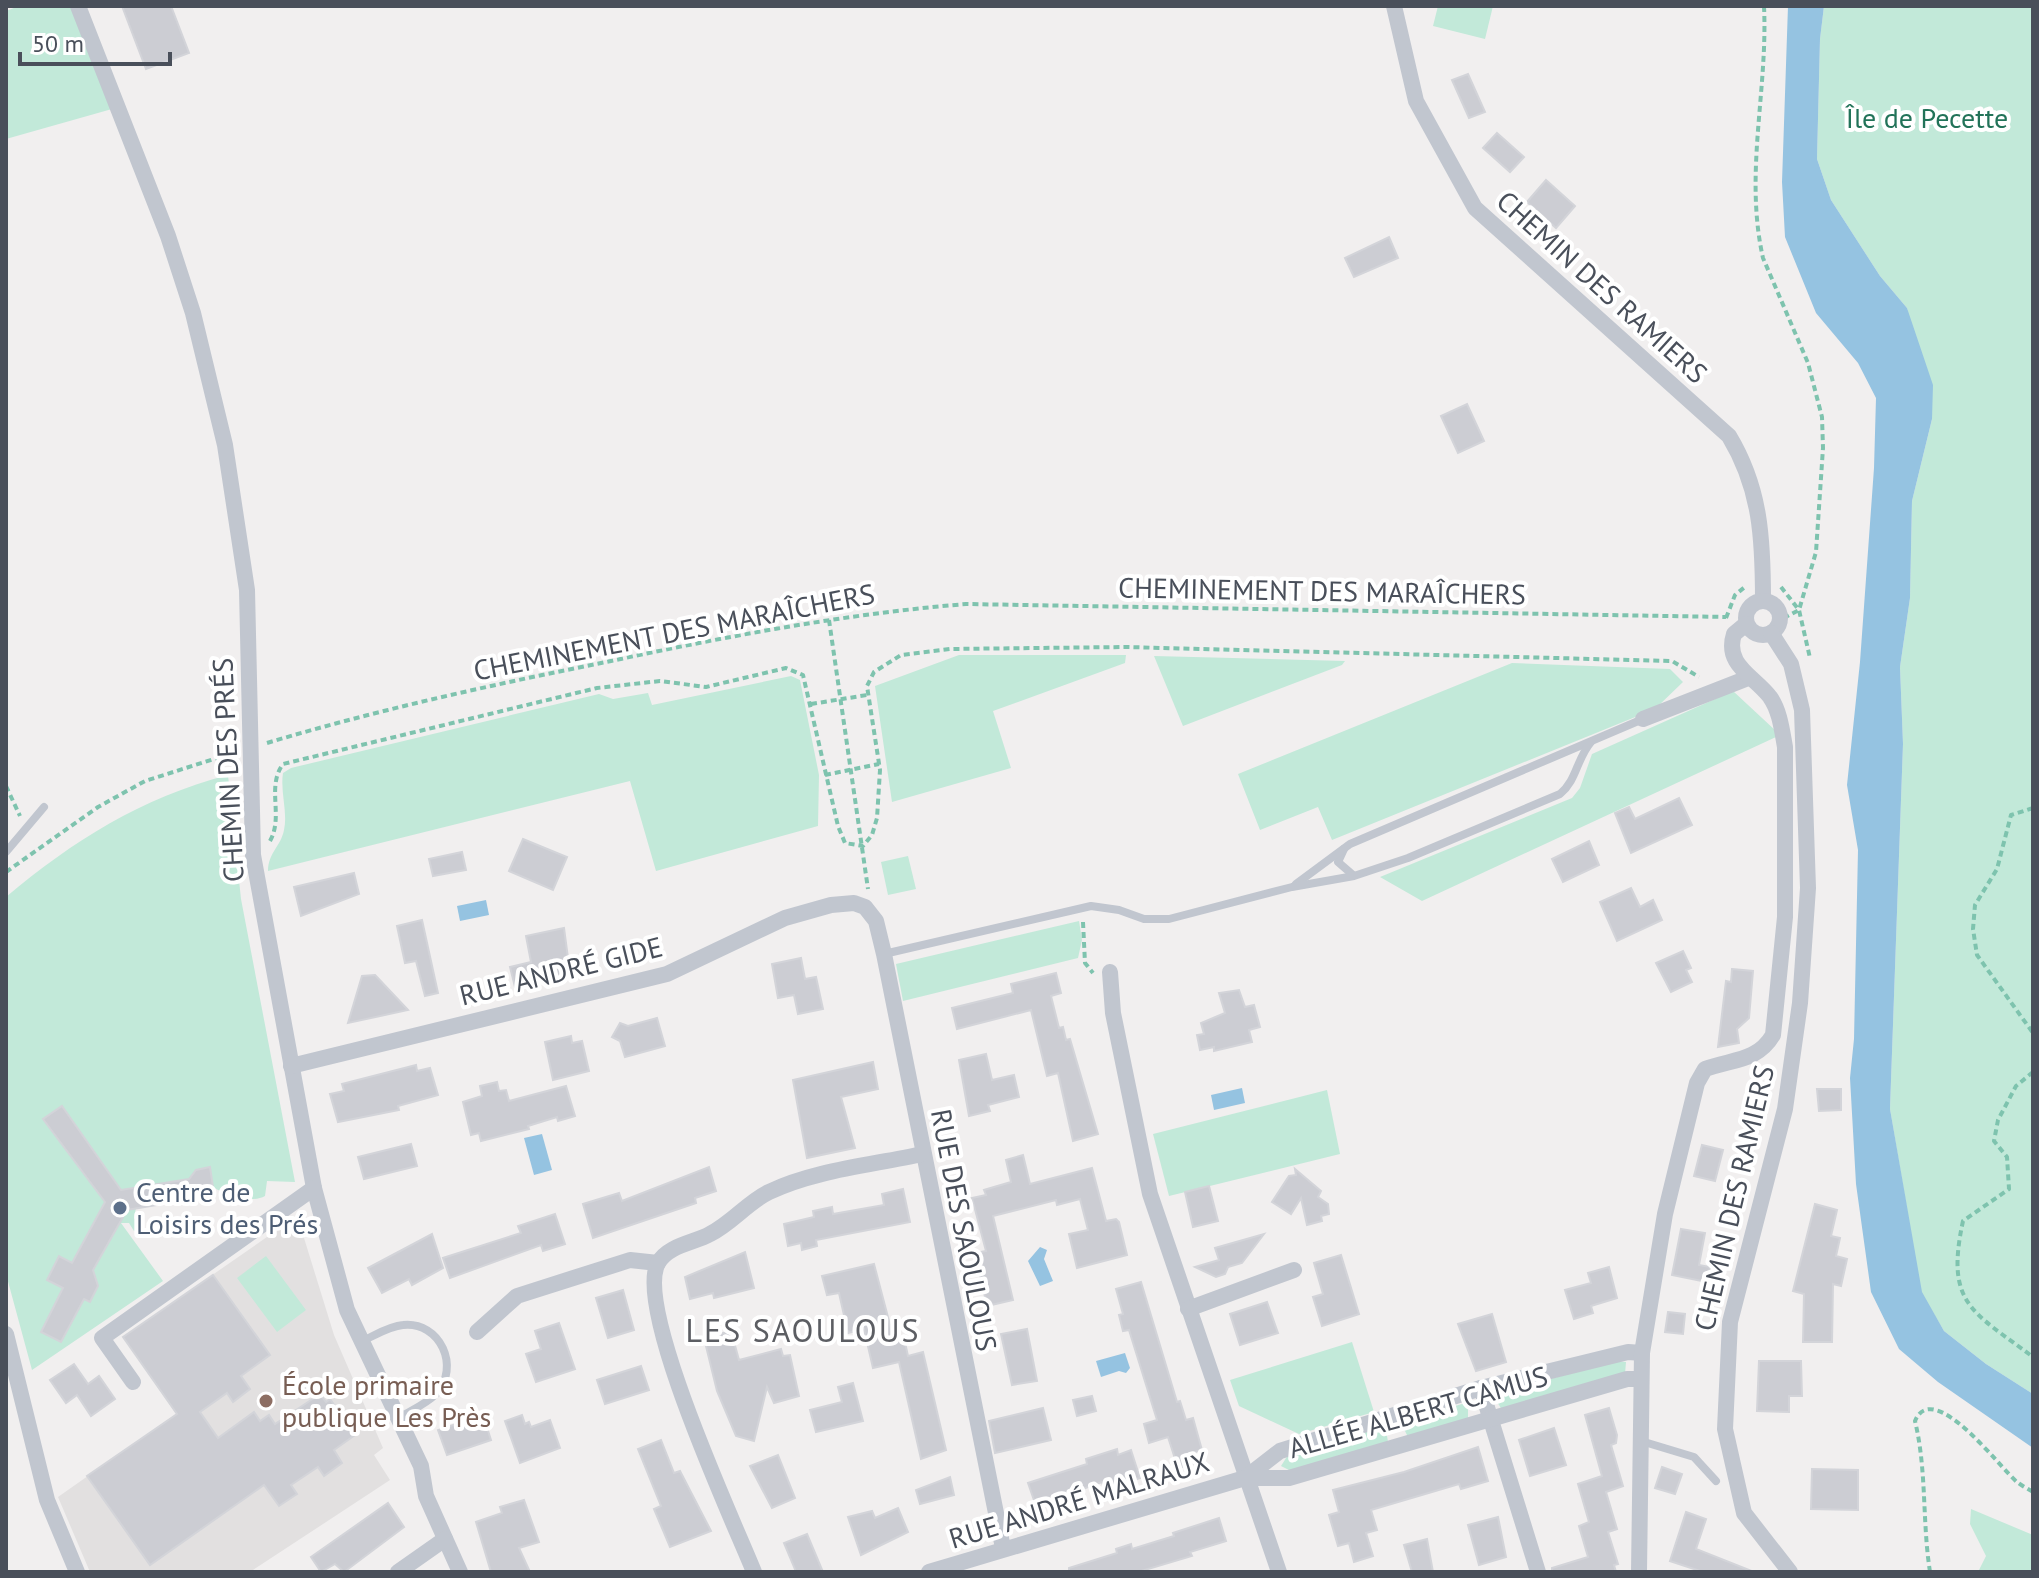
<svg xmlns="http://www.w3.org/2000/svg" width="2039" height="1578" font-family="'PT Sans',sans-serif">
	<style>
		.education { fill: #e2e0e0 }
		.green { fill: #c2e9d9 }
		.water { fill: #95c3e1 }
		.building { fill: #cccdd3; stroke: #d3d4d9; stroke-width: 2 }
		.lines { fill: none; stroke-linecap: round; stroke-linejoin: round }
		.path { stroke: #7ec3ae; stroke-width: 4; stroke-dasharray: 6 4; stroke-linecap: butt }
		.service { stroke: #c1c6cf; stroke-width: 8 }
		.minor { stroke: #c1c6cf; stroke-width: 16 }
		.service-dot { fill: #5c6f8a; stroke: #fff; stroke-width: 3 }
		.education-dot { fill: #8d6e63; stroke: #fff; stroke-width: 3 }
		.labels { text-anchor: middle; stroke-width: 8; stroke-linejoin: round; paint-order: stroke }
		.park-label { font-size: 28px; fill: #227359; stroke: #fff }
		.street-label { font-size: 28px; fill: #494f5a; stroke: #fff }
		.service-label { font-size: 28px; fill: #4e5e75; stroke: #fff; text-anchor: start }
		.education-label { font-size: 28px; fill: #785e54; stroke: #fff; text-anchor: start }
		.quarter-label { font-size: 32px; letter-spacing: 2px; fill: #5c5e63; stroke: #fff }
	</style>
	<rect width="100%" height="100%" fill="#f1efef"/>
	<path class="education" d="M290,1221L300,1225L334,1335L383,1448L374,1455L390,1480L250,1572H90L58,1497L176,1414L125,1340L126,1335Z"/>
	<g class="green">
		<path d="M19,6H70L74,10L112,109L6,139V11Z"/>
		<path d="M1438,6H1493L1485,39L1433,26Z"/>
		<path d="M1824,6H2033V1394L1986,1364L1944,1331L1921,1292L1890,1109L1903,744L1900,667L1910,598L1912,501L1932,419L1907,308L1880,276L1831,200L1817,159L1820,39Z"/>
		<path d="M959,655H1126L1125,663L993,711L1011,768L892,802L875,686Z"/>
		<path d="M1154,656L1345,661L1342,665L1183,726Z"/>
		<path d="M1512,663L1670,669L1683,682L1655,709L1332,840L1318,807L1260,830L1238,774Z"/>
		<path d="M791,676L800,680L819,775L818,826L656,871L630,781L268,871C268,853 281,846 284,830C288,812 280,792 283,773L291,768L599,694L613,699L648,693L652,705Z"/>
		<path d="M1733,691L1776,731V737L1422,901L1380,877L1572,798L1580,788L1592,754Z"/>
		<path d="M228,775L241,899L295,1182L267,1181L265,1196C251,1204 225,1195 213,1187L210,1193L193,1196V1199L136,1208L134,1218L140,1226L134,1231L129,1223H121L163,1281L32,1370L6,1274V897C74,840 141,798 228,775Z"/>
		<path d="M908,856L916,889L888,895L881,862Z"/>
		<path d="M1079,921L1082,940L1078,958L903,1001L896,964Z"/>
		<path d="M1327,1090L1340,1154L1169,1196L1153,1134Z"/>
		<path d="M266,1256L306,1310L277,1332L237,1278Z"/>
		<path d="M1352,1342L1374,1412L1299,1434L1239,1406L1230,1380Z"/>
		<path d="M1615,1361L1626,1362L1625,1374L1502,1410L1496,1400L1500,1393Z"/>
		<path d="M1462,1404L1468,1406V1421L1408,1437L1403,1427L1407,1420Z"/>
		<path d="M1380,1428L1386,1430L1388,1442L1293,1472L1281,1466L1288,1455Z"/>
		<path d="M1971,1509L2033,1535V1572H1978L1986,1556L1970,1524Z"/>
	</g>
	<g class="water">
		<path d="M1788,6H1824L1820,39L1817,159L1831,200L1880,276L1907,308L1933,385L1932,419L1912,501L1910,598L1900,667L1903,744L1890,1109L1922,1292L1944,1331L1986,1364L2033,1394V1448L1938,1382L1899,1349L1871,1292L1856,1184L1850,1078L1854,1039L1858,850L1847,785L1860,662L1874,468L1876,398L1858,363L1816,313L1785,237L1782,182Z"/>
		<path d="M486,900L489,915L460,921L457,906Z"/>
		<path d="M1242,1088L1245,1103L1214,1110L1211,1095Z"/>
		<path d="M542,1134L552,1170L534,1175L524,1138Z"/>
		<path d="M1040,1247L1047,1250L1044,1259L1053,1281L1040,1286L1028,1261Z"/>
		<path d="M1125,1353L1130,1368L1126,1373L1119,1371L1101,1377L1096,1361Z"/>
	</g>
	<g class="building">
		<path d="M122,6H171L189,53L146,69Z"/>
		<path d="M1468,74L1485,112L1469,118L1452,80Z"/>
		<path d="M1497,133L1524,157L1510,172L1483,148Z"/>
		<path d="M1546,180L1575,206L1556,228L1527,202Z"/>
		<path d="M1389,237L1398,258L1354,277L1345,258Z"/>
		<path d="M1467,404L1484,441L1458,453L1441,416Z"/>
		<path d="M1679,798L1692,825L1631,853L1615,813L1629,807L1635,819Z"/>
		<path d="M523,839L567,857L553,890L509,871Z"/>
		<path d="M1589,841L1599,865L1563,882L1552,859Z"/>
		<path d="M462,852L466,870L433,876L429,859Z"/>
		<path d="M354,873L359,894L301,916L294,887Z"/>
		<path d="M1631,888L1640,907L1653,900L1662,920L1617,941L1600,902Z"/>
		<path d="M422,920L438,993L425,996L416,961L405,963L397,926Z"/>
		<path d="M564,928L570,973L515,987L510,967L531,962L526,936Z"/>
		<path d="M1683,951L1691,968L1686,970L1692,982L1671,992L1656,963Z"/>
		<path d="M801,958L805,979L816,977L823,1009L798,1014L794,995L778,998L772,964Z"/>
		<path d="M1732,969L1753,971L1749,1018L1737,1029L1739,1043L1718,1047L1726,981L1731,982Z"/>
		<path d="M1056,973L1061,993L1051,996L1059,1028L1063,1027L1066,1040L1070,1039L1098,1134L1073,1141L1058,1073L1047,1076L1031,1010L957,1029L952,1008L1013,993L1011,984Z"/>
		<path d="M375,975L408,1010L348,1023L362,976Z"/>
		<path d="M1239,990L1245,1007L1254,1005L1260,1027L1249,1030L1252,1042L1214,1051V1047L1200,1050L1197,1035L1204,1034L1201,1023L1225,1013L1219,993Z"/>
		<path d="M657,1018L665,1046L625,1057L620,1041L612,1037L620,1023L628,1026Z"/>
		<path d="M571,1036L572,1043L582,1041L589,1071L553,1080L545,1042Z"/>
		<path d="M986,1054L992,1080L1014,1075L1019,1097L988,1105L990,1111L969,1116L959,1060Z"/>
		<path d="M873,1062L878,1089L841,1097L855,1148L807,1158L793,1080Z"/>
		<path d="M416,1065L417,1071L430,1068L438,1095L398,1106L399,1110L338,1122L330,1094L344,1091L342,1084Z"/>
		<path d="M497,1082L499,1091L506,1090L509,1101L566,1086L575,1116L558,1121L557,1117L528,1126L529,1129L481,1141L479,1133L471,1135L463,1102L482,1096L480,1086Z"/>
		<path d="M1817,1089H1841V1110L1819,1111Z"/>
		<path d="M62,1106L121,1190L189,1179L196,1170L210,1167L213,1187L210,1193L193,1196V1199L127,1210L93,1270L98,1286L90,1302L84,1299L61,1342L41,1332L63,1288L47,1280L59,1256L72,1263L105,1202L43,1119Z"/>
		<path d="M411,1144L417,1166L364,1179L358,1157Z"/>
		<path d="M1702,1145L1723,1150L1715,1181L1694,1176Z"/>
		<path d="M1023,1155L1030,1184L1092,1168L1106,1221L1116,1219L1119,1222L1127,1255L1077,1268L1069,1234L1088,1230L1080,1199L1057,1205L1056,1200L993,1216L1013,1300L987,1306L975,1253L986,1251L972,1198L986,1195L984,1190L1011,1182L1006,1160Z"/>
		<path d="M709,1167L716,1191L695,1198L696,1203L593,1238L583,1204L619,1193L622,1201Z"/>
		<path d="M1295,1169L1321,1191L1318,1197L1328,1204L1329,1214L1321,1216L1322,1221L1307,1225L1301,1198L1291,1214L1272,1202L1289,1176L1296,1175Z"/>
		<path d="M1209,1186L1218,1221L1193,1227L1185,1192Z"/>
		<path d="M903,1189L910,1222L816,1240L817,1246L802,1250L801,1243L788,1246L784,1224L814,1217L813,1211L832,1207L833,1214L884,1205L882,1194Z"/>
		<path d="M1815,1204L1837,1210L1831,1236L1840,1238L1836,1256L1847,1259L1841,1286L1833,1284L1832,1342H1803L1804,1294L1793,1291Z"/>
		<path d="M555,1214L565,1244L543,1251L541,1245L450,1278L443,1258L521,1233L518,1226Z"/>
		<path d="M1681,1229L1705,1233L1699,1265L1710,1267L1707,1282L1672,1275Z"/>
		<path d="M432,1234L443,1268L412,1285L409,1279L382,1293L368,1268Z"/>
		<path d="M1264,1234L1242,1263L1228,1267L1225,1274L1216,1277L1195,1267L1219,1260L1215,1248Z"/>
		<path d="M745,1252L754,1288L714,1298L713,1293L690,1299L685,1277Z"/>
		<path d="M1341,1255L1359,1314L1322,1326L1313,1297L1323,1294L1314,1263Z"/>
		<path d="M874,1264L894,1340L904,1338L908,1356L923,1352L946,1450L921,1459L899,1362L873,1368L864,1329L848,1333L839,1293L827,1295L822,1276Z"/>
		<path d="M1609,1267L1617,1298L1591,1306L1593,1313L1574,1319L1565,1290L1591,1283L1588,1273Z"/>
		<path d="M213,1275L270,1355L241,1376L250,1389L233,1402L227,1393L200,1412L218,1438L254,1412L260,1421L269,1415L275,1424L320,1394L326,1402L330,1399L355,1435L334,1450L342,1463L324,1476L318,1467L291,1485L297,1494L279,1506L264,1485L150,1565L87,1476L177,1414L123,1337Z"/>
		<path d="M1141,1282L1177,1402L1180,1401L1186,1420L1193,1418L1202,1450L1195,1452L1198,1463L1178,1468L1168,1437L1149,1443L1144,1424L1157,1420L1129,1330L1123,1331L1119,1315L1123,1314L1116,1289Z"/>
		<path d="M623,1290L634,1330L608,1338L596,1298Z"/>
		<path d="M1267,1302L1278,1333L1240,1345L1230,1314Z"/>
		<path d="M1668,1312L1685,1314L1683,1334L1665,1332Z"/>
		<path d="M1492,1314L1506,1362L1476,1371L1458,1324Z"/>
		<path d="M559,1323L575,1369L536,1382L526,1354L541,1349L535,1331Z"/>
		<path d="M1027,1329L1037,1381L1012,1385L1001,1334Z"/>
		<path d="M731,1331L739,1360L781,1349L783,1356L790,1355L799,1396L774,1403L767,1387L754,1441L736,1436L717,1391L704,1338Z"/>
		<path d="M1759,1361H1801L1802,1396H1789V1412L1757,1411Z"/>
		<path d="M74,1364L88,1384L99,1376L115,1399L91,1416L77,1395L66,1403L50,1380Z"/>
		<path d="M641,1366L649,1390L605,1404L597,1380Z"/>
		<path d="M853,1383L863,1421L816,1432L810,1410L842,1402L838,1387Z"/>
		<path d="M1092,1396L1096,1411L1077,1416L1073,1400Z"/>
		<path d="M1043,1408L1051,1440L995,1453L989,1421Z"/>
		<path d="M1609,1408L1617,1435L1616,1443L1611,1445L1623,1486L1606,1492L1617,1529L1608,1532L1618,1564L1614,1565L1616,1572H1552V1568L1588,1557L1579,1526L1589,1522L1578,1484L1602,1476L1585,1415Z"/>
		<path d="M483,1415L491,1440L447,1455L438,1430Z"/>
		<path d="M522,1415L525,1424L529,1422L531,1427L550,1420L560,1448L520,1463L505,1421Z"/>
		<path d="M1554,1428L1566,1465L1530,1476L1519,1440Z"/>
		<path d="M661,1440L674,1473L680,1471L711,1531L670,1547L654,1509L661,1506L638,1449Z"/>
		<path d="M1478,1447L1488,1481L1461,1489L1459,1484L1371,1510L1377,1530L1366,1533L1373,1556L1354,1562L1349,1543L1338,1546L1329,1515L1339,1512L1333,1490L1404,1472Z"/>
		<path d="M1117,1449L1118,1455L1131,1450L1140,1478L1104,1489L1102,1482L1036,1506L1028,1483L1087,1464L1086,1459Z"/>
		<path d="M778,1455L795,1498L772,1508L750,1466Z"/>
		<path d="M1662,1467L1682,1474L1675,1494L1655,1488Z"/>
		<path d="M1812,1469L1858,1470V1510L1811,1509Z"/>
		<path d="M950,1477L954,1495L920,1504L916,1490Z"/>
		<path d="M524,1500L539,1542L519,1548L530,1572H491L476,1522L502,1513L500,1507Z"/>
		<path d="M388,1503L404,1527L344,1572L335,1564L321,1572L311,1557Z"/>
		<path d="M898,1508L908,1532L861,1555L848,1517L872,1511L875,1518Z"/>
		<path d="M1686,1512L1706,1519L1696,1549L1754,1572H1703L1670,1561Z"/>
		<path d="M1498,1517L1506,1557L1479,1565L1468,1525Z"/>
		<path d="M1219,1518L1226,1541L1190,1552L1192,1556L1138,1572H1069V1568L1117,1553L1116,1549L1131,1544L1132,1549L1174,1536L1173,1533Z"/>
		<path d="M807,1534L823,1572H796L794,1567L784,1543Z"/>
		<path d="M1427,1539L1433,1572H1412L1404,1545Z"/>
	</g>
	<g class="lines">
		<g class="path">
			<path d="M6,6H7"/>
			<path d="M1764,6C1768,90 1744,174 1763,258L1808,363L1822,417L1823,448L1816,552L1799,610L1780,620"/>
			<path d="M1781,587L1799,610L1810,658"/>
			<path d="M1726,618L1735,595L1746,586"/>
			<path d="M829,620L868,889"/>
			<path d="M811,704L867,695"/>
			<path d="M267,743C380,709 496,684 611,661C729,636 845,614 966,604L1726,617"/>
			<path d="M825,775L879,764"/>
			<path d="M6,786L20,816"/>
			<path d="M2033,808L2011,815L1997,869L1975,905L1973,929L1977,955L2033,1033"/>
			<path d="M270,841C284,816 266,787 283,764L597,688L660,681L706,687L786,668L803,675L838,826L845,843L863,846L872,835L877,818L880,770L867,686L874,672L901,655L950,649L1125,647L1672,661L1699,677"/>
			<path d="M6,872L98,807L145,781L236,752"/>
			<path d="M1083,922L1085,963L1093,973"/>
			<path d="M2033,1072L2016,1086L1998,1120L1994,1141L2007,1157L2009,1189L1963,1221C1945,1304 1972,1311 2033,1357"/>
			<path d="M1930,1572C1922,1521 1927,1471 1915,1421C1933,1377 2001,1469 2017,1482C2022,1486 2028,1489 2033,1492"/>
		</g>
		<g class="service">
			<path d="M1344,849L1338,862L1353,875"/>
			<path d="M6,852L44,807"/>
			<path d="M1296,884L1350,844L1643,719"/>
			<path d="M884,954L1091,906L1119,910L1144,919H1169L1292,887L1354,876L1408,858L1560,794C1577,780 1576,760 1591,742"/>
			<path d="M362,1341C374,1336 389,1326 403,1325C440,1321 461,1367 436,1394C426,1404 410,1411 399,1418"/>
			<path d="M1641,1441L1694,1457L1716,1481"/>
		</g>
		<g class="minor">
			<path d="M78,6L168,236L193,313L225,445L247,590L253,855L314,1188L347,1310L421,1466L426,1496L460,1572"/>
			<path d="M1394,6L1416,101L1475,208L1729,436C1761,489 1763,540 1763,601"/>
			<circle cx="1763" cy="618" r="17"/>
			<path d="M1771,633L1791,664L1802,710L1808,888L1800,1003L1785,1109L1730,1322L1725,1429L1744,1513L1790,1572"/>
			<path d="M1643,719L1748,678"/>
			<path d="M1110,972L1113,1013L1150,1194L1279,1572"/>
			<path d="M291,1066L667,974L785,918L831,905L854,903L865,907L876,921L884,954L1003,1548"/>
			<path d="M1188,1309L1294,1270"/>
			<path d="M477,1332L517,1296L630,1260L658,1263"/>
			<path d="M6,1334L47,1500L77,1572"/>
			<path d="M133,1382L102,1338L314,1188"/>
			<path d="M1481,1388L1538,1572"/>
			<path d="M1245,1478L1280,1451L1481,1388L1628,1352L1642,1353"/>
			<path d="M398,1572L445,1539"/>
			<path d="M754,1572C733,1520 634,1307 658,1263C668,1245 694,1243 710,1234C732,1223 748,1202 769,1192C815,1170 873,1165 922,1154"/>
			<path d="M929,1572L1245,1478H1289L1627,1379H1641"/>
			<path d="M1639,1572L1642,1353L1665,1214L1697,1083L1705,1069C1732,1059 1757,1062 1773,1035L1785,917V747C1782,731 1780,711 1770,697C1754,676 1724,665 1734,634L1746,624"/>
		</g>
	</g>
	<circle class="service-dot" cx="120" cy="1208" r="8"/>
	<circle class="education-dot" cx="266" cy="1401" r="8"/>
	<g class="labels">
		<g class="park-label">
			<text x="1927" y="128">Île de Pecette</text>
		</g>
		<g class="street-label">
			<text transform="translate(1602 287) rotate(42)" y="10">CHEMIN DES RAMIERS</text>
			<text transform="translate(1322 591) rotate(1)" y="10">CHEMINEMENT DES MARAÎCHERS</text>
			<text transform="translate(674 632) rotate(-11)" y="10">CHEMINEMENT DES MARAÎCHERS</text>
			<text transform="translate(228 770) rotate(-93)" y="10">CHEMIN DES PRÉS</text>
			<text transform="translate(561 971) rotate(-14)" y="10">RUE ANDRÉ GIDE</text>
			<text transform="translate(1734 1198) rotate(-77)" y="10">CHEMIN DES RAMIERS</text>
			<text transform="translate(964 1230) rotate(79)" y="10">RUE DES SAOULOUS</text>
			<text transform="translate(1418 1412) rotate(-16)" y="10">ALLÉE ALBERT CAMUS</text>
			<text transform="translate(1079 1500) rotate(-17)" y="10">RUE ANDRÉ MALRAUX</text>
		</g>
		<g class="service-label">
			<text x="136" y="1202">Centre de<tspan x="136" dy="32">Loisirs des Prés</tspan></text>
		</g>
		<g class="education-label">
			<text x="282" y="1395">École primaire<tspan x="282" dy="32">publique Les Près</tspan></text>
		</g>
		<g class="quarter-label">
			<text x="803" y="1342">LES SAOULOUS</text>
		</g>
	</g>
	<rect width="2039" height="1578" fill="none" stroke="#494f5a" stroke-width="16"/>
	<path d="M20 52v12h150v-12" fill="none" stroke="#494f5a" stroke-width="4"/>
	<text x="32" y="52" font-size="24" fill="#494f5a" stroke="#ffffff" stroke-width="6" paint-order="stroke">50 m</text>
</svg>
